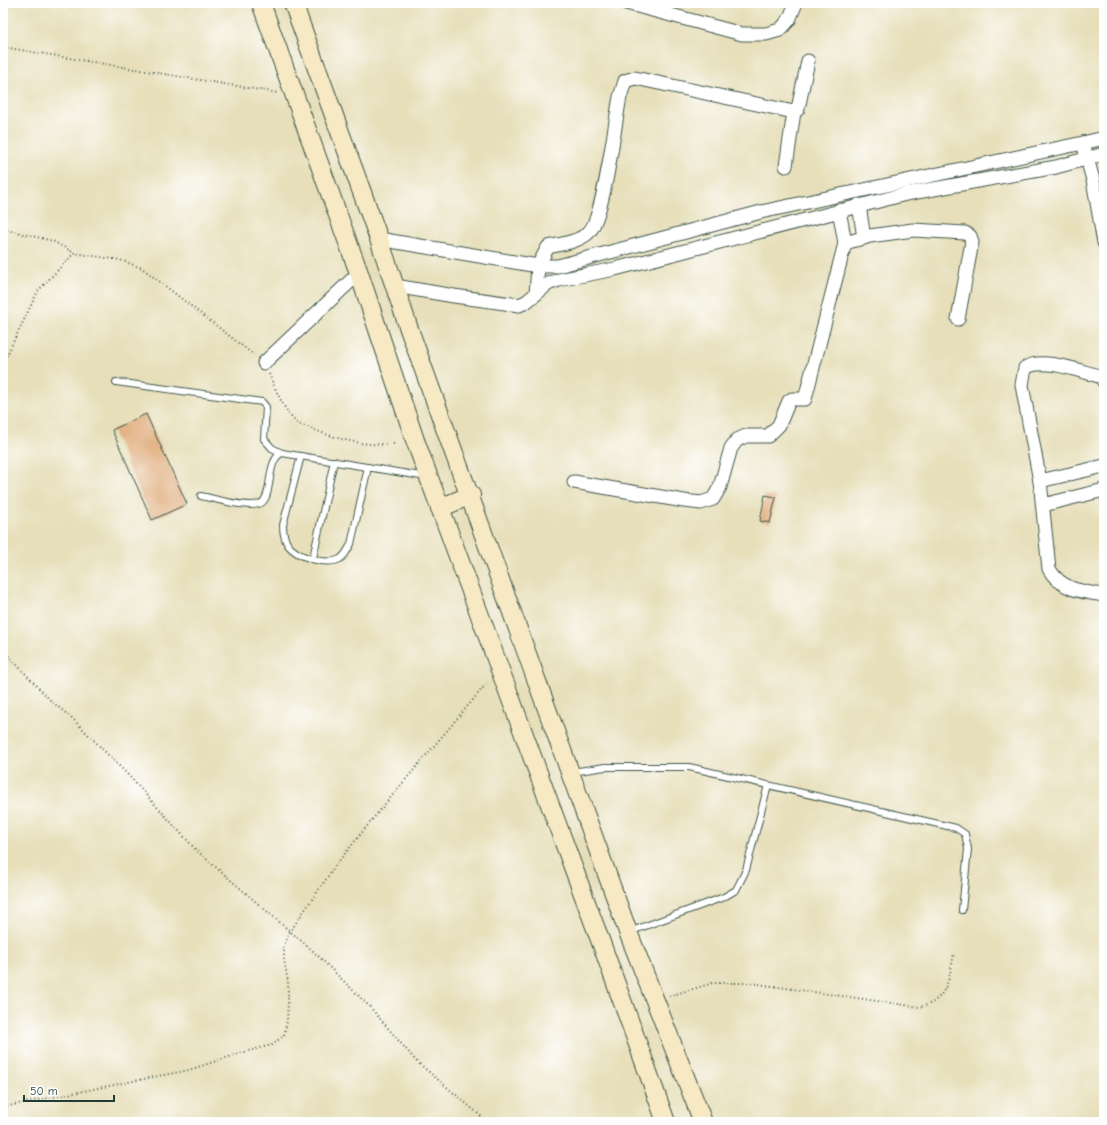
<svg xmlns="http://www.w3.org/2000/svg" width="1107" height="1125" font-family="'Comic Neue',sans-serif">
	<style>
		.building { fill: #e1b081 }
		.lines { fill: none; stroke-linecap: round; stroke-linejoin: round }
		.lane-casing { stroke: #3d5548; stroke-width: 8 }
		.street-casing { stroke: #3d5548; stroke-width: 15 }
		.secondary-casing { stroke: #3d5548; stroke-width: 20 }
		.path { stroke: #3d5548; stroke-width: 2; stroke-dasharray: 1 3; stroke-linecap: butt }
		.lane { stroke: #fff; stroke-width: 6 }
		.street { stroke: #fff; stroke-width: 13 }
		.secondary { stroke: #f6e9c3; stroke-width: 18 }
	</style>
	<rect width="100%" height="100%" fill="#fff"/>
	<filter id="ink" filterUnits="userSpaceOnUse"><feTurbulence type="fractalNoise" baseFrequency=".025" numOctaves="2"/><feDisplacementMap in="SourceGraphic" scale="8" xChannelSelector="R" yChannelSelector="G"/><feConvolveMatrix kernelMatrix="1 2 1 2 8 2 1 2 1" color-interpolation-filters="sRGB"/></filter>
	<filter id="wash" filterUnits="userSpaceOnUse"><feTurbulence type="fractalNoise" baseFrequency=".012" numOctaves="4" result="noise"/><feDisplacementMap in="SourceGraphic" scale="16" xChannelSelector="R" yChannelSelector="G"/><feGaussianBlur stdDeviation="0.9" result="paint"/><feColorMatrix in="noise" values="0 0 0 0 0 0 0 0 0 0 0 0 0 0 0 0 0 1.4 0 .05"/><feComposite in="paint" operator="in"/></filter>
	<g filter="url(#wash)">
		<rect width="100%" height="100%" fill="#e7dfba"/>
		<g id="blocks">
			<g class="building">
				<path d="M146,414L187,504L152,520L112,430Z"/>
				<path d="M765,495L776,497L770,523L760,521Z"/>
			</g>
		</g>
	</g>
	<g filter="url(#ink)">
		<use href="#blocks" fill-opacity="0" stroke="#3d5548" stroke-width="1"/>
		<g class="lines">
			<defs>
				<g id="lane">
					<path d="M116,382L262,402L266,407L264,439L272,448L282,453"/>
					<path d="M301,456L283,525C283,532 284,539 288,545C297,557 326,566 340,559C345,556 348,550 351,544L368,467"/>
					<path d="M201,496C216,499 245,508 259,504C274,500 265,460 282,453L427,477"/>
					<path d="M313,558L334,461"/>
					<path d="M572,772L605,767H689L956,828L965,834L968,849L962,910"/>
					<path d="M629,932L724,897L736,890L746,870L768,785"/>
				</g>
				<g id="street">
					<path d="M626,3L742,34H766L780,30L789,20L796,3"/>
					<path d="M1104,138L1083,143L1093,180L1104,243"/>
					<path d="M786,166L794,112"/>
					<path d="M859,205L864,238"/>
					<path d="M379,239L538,266H558L761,212L1083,143"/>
					<path d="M845,243L870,236L913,230L965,233L970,236L972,242L958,319"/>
					<path d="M395,286L454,296L519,305L526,302L548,284L559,280L615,269L906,194L1056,167L1104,154"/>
					<path d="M536,294L538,266L548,247C561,244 578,242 588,233C604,220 615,121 620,97L625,81L635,78L794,112L798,109L808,61"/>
					<path d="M264,363L359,273"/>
					<path d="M1104,382L1102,377C1082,372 1043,356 1025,368L1022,385L1040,481L1049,569C1061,590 1082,592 1104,595"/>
					<path d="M1040,481L1104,466"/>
					<path d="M574,482L684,501L701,503L713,499L720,487L731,448L737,440L746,436H768L779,425L789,401L792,399H805L845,243L839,210"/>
					<path d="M1043,505L1104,490"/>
				</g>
				<g id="secondary">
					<path d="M261,3L359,273L415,440L603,948L666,1122"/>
					<path d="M293,3L379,239L409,329L628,932L703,1122"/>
					<path d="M440,508L471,495"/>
				</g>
			</defs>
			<use href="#lane" class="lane-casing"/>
			<use href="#street" class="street-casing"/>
			<use href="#secondary" class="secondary-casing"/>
			<g class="path">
				<path d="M3,47L278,93"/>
				<path d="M3,229L53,241L74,253"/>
				<path d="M3,363L38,291L74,253L120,260L142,268L254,355"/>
				<path d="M269,374C276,390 283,409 296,422C299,425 306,426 310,428C338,440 370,448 400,443"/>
				<path d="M3,650L51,701L72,718L129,776L197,851L313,951L370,1007L416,1061L488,1122"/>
				<path d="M669,996L713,983H751L919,1007C947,1003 950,976 954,953"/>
				<path d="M3,1107L189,1070L241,1053L272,1045L284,1035L287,1021L288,1002V982L284,959V946L289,933L335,866L380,810L488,682"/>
			</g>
			<use href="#lane" class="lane"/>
			<use href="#street" class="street"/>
			<use href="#secondary" class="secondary"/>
		</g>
	</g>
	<rect width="1107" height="1125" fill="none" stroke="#fff" stroke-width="16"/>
	<path d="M24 1095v6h90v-6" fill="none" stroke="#1f3d34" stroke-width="2"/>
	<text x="30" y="1095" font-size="12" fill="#1f3d34" stroke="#ffffff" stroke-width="3" paint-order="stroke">50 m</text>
</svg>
